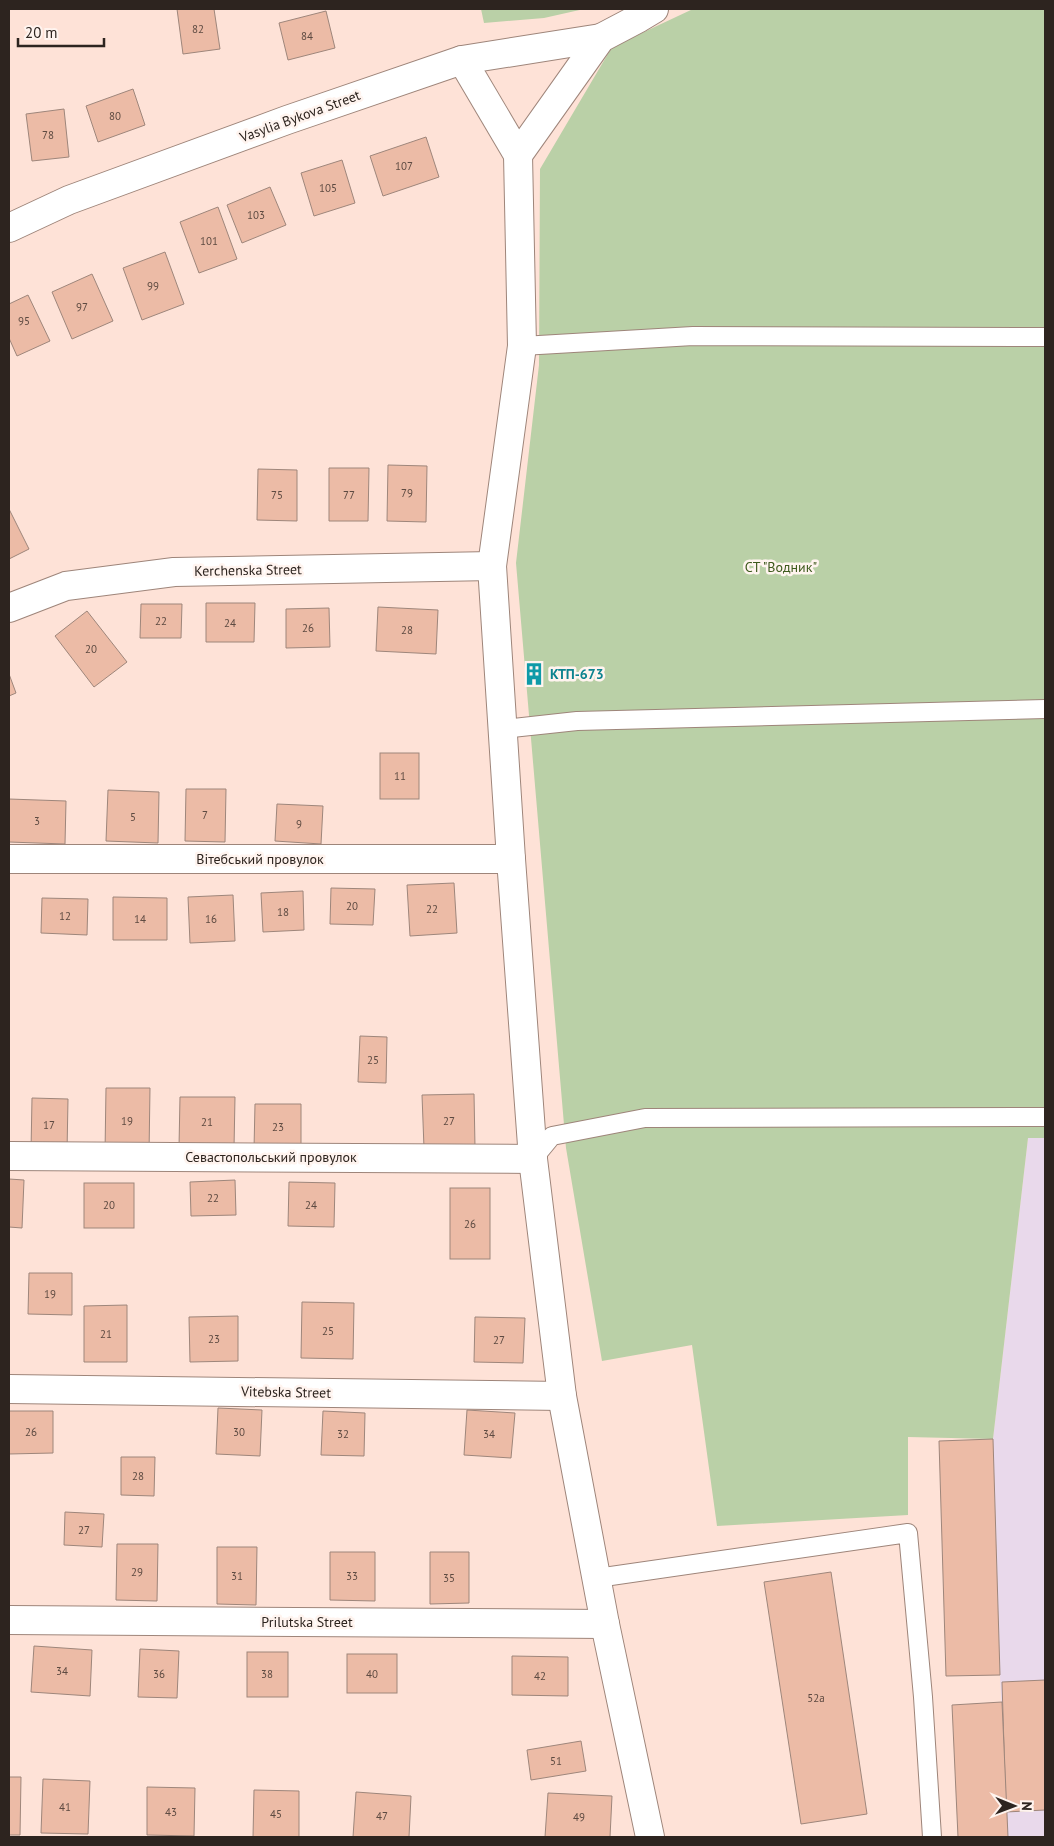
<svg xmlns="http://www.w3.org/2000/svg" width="1054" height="1846" font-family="'PT Sans',sans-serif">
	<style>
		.industrial { fill: #e9d9eb }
		.green { fill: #bad0a7 }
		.building { fill: #ecbba6; stroke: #9e867b }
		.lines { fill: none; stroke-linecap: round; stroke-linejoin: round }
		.service-casing { stroke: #9e857a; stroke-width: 20 }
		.minor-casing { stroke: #9e857a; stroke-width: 30 }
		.service { stroke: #fff; stroke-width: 18 }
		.minor { stroke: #fff; stroke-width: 28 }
		.labels { text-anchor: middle; stroke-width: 5; stroke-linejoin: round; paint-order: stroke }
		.number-label { font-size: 11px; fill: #5d4a41 }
		.street-label { font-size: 14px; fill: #2d241f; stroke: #fff4ef }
		.park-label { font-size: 14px; fill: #3e5a1d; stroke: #fff4ef }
		.culture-label { font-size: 14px; font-weight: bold; fill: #0d838f; stroke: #fff4ef; text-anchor: start }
	</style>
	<rect width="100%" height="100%" fill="#fee2d7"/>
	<path class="industrial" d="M1028,1138H1045V1837H1008L1000,1675L993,1439Z"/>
	<g class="green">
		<path d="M481,9H584L544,18L484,23Z"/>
		<path d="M693,9H1045V1138H1028L993,1439L908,1437V1515L717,1526L692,1345L602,1361L566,1148L516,563L539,365L540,169L612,47Z"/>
	</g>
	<g class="building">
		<path d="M177,9H214L220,49L183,54Z"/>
		<path d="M326,11L335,48L288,60L279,23Z"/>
		<path d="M133,89L145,125L98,142L86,106Z"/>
		<path d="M64,109L69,157L32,161L26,114Z"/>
		<path d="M426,137L439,177L383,196L370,156Z"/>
		<path d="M342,160L355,203L314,216L301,173Z"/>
		<path d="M270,187L286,225L242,243L227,205Z"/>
		<path d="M218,207L237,259L199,273L180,222Z"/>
		<path d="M165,252L184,304L142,320L123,268Z"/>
		<path d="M92,274L113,321L72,339L52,292Z"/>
		<path d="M28,295L50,341L17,356L9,338V304Z"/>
		<path d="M388,465L427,466L426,522L387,521Z"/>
		<path d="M329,468H369L368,521H329Z"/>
		<path d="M258,469L297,470V521L257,520Z"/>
		<path d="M9,509L29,549L9,559Z"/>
		<path d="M206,603H255L254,642H206Z"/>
		<path d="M141,604H182L181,638H140Z"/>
		<path d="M378,607L438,610L436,654L376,651Z"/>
		<path d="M329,608L330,647L286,648V609Z"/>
		<path d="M87,611L127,662L94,687L55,636Z"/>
		<rect x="529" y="667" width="11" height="14"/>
		<path d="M9,674L16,693L9,696Z"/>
		<rect x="380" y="753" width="39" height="46"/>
		<path d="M186,789H226L225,842L185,841Z"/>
		<path d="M108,790L159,792L158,843L106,841Z"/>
		<path d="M9,799L66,801L65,844L9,842Z"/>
		<path d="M277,804L323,806L321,844L275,841Z"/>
		<path d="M454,883L457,933L410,936L407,885Z"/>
		<path d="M331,888L375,889L373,925L330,924Z"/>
		<path d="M303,891L304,930L263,932L261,893Z"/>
		<path d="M233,895L235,941L190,943L188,897Z"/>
		<path d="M113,897L167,898V940H113Z"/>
		<path d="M42,898L88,899L87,935L41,933Z"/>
		<path d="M360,1036L387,1037L386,1083L358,1082Z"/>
		<path d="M106,1088H150L149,1154L105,1153Z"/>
		<path d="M474,1094L475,1147L424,1148L422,1095Z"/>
		<path d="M180,1097H235L234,1148L179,1147Z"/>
		<path d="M32,1098L68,1099L67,1152L31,1151Z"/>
		<path d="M255,1104H301V1150L254,1149Z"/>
		<path d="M9,1179L24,1180L22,1228L9,1227Z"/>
		<path d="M235,1180L236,1215L191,1216L190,1182Z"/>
		<path d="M289,1182L335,1183L334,1227L288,1226Z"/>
		<rect x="84" y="1183" width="50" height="45"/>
		<rect x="450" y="1188" width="40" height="71"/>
		<path d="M29,1273H72V1315L28,1314Z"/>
		<path d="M302,1302L354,1303L353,1359L301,1358Z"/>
		<path d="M127,1305V1362H84V1306Z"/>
		<path d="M238,1316V1361L190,1362L189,1317Z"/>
		<path d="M475,1317L525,1318L523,1363L474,1362Z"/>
		<path d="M218,1408L262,1410L260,1456L216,1454Z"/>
		<path d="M467,1410L515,1413L511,1458L464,1455Z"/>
		<path d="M9,1411H53V1453L9,1454Z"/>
		<path d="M323,1411L365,1413L364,1456L321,1455Z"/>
		<path d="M993,1439L1000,1675L946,1676L939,1441Z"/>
		<path d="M121,1457H155L154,1496L121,1495Z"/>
		<path d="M65,1512L104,1514L102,1547L64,1545Z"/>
		<path d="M117,1544H158L157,1601L116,1600Z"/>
		<path d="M217,1547H257L256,1605L217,1604Z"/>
		<path d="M330,1552H375V1601L330,1600Z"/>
		<path d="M430,1552H469V1603L430,1604Z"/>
		<path d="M831,1572L867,1814L801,1824L764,1582Z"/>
		<path d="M34,1646L92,1650L90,1696L31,1692Z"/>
		<path d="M140,1649L179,1651L177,1698L138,1697Z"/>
		<rect x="247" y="1652" width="41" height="45"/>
		<rect x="347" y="1654" width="50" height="39"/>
		<path d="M512,1656L568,1657V1696L512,1695Z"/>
		<path d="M1045,1680V1810L1006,1812L1002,1682Z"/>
		<path d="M1002,1702L1008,1837H958L952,1705Z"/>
		<path d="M581,1741L586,1771L531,1780L527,1750Z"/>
		<path d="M9,1777H21L20,1835H9Z"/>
		<path d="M43,1779L90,1781L88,1834L41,1833Z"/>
		<path d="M147,1787L195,1788L194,1836L147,1835Z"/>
		<path d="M254,1790L299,1791V1837H253Z"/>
		<path d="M356,1792L411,1796L409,1837H353Z"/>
		<path d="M548,1793L612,1796L610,1837H545Z"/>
	</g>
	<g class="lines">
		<defs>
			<g id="service">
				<path d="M522,346L693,336L1045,337"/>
				<path d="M503,729L577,721L1045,709"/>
				<path d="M533,1159L552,1136L645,1118L1045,1117"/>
				<path d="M597,1578L908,1533L923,1697L932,1837"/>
			</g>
			<g id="minor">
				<path d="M462,60L518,155"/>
				<path d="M9,228L69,200L287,120L462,60L601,38"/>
				<path d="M9,608L66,586L174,572L492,566"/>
				<path d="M9,859H511"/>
				<path d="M9,1156L533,1159"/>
				<path d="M9,1389L562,1396"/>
				<path d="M9,1620L605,1624"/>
				<path d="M650,1837L605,1624L562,1396L533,1159L511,859L492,566L522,346L518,155L601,38L639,18L654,9"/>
			</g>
		</defs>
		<use href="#service" class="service-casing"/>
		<use href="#minor" class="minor-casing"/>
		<use href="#service" class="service"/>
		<use href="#minor" class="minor"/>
	</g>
	<defs>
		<symbol id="building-bare" viewBox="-9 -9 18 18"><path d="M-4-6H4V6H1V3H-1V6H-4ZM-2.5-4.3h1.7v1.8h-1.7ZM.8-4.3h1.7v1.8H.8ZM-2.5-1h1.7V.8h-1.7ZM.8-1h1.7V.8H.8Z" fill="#0f9aa8" stroke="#fff4ef" stroke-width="2.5" paint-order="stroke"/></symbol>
	</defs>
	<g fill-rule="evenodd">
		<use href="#building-bare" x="518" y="658" width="32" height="32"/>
	</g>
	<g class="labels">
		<g class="number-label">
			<text x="198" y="33">82</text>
			<text x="307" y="40">84</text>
			<text x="115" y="120">80</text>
			<text x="48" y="139">78</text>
			<text x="404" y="170">107</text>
			<text x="328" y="192">105</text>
			<text x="256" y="219">103</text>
			<text x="209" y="245">101</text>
			<text x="153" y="290">99</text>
			<text x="82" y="311">97</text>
			<text x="24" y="325">95</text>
			<text x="407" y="497">79</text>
			<text x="277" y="499">75</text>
			<text x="349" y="499">77</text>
			<text x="161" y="625">22</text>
			<text x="230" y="627">24</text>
			<text x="308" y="632">26</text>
			<text x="407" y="634">28</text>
			<text x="91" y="653">20</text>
			<text x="400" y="780">11</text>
			<text x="205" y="819">7</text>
			<text x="133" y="821">5</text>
			<text x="37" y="825">3</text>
			<text x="299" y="828">9</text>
			<text x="352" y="910">20</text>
			<text x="432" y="913">22</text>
			<text x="283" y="916">18</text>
			<text x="65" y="920">12</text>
			<text x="140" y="923">14</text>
			<text x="211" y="923">16</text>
			<text x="373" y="1064">25</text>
			<text x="127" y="1125">19</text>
			<text x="449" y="1125">27</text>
			<text x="207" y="1126">21</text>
			<text x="49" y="1129">17</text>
			<text x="278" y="1131">23</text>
			<text x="213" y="1202">22</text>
			<text x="109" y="1209">20</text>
			<text x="311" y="1209">24</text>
			<text x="470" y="1228">26</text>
			<text x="50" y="1298">19</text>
			<text x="328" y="1335">25</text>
			<text x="106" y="1338">21</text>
			<text x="214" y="1343">23</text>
			<text x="499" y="1344">27</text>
			<text x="31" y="1436">26</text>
			<text x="239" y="1436">30</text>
			<text x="343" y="1438">32</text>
			<text x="489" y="1438">34</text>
			<text x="138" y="1480">28</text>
			<text x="84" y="1534">27</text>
			<text x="137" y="1576">29</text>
			<text x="237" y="1580">31</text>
			<text x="352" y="1580">33</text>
			<text x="449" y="1582">35</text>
			<text x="62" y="1675">34</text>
			<text x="159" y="1678">36</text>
			<text x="267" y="1678">38</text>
			<text x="372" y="1678">40</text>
			<text x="540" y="1680">42</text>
			<text x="816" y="1702">52а</text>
			<text x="556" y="1765">51</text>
			<text x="65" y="1811">41</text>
			<text x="171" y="1816">43</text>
			<text x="276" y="1818">45</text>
			<text x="382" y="1820">47</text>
			<text x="579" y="1821">49</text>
		</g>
		<g class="street-label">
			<text transform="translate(300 116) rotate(-20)" y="5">Vasylia Bykova Street</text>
			<text transform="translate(248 570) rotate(-1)" y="5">Kerchenska Street</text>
			<text x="260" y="864">Вітебський провулок</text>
			<text x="271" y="1162">Севастопольський провулок</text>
			<text transform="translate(286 1392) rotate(1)" y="5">Vitebska Street</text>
			<text x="307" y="1627">Prilutska Street</text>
		</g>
		<g class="park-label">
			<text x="781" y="572">СТ "Водник"</text>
		</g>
		<g class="culture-label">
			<text x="550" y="679">КТП-673</text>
		</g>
	</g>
	<rect width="1054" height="1846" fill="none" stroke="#2d241f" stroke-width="20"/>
	<g transform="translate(1014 1806) rotate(91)" stroke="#fff4ef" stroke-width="4" paint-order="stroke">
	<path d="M0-4L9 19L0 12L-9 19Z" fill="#2d241f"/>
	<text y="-8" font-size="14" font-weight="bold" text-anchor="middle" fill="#2d241f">N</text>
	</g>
	<path d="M18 38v8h86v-8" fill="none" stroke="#2d241f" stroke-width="2.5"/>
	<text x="25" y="38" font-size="15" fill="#2d241f" stroke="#fff4ef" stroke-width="4" paint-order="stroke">20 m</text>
</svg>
